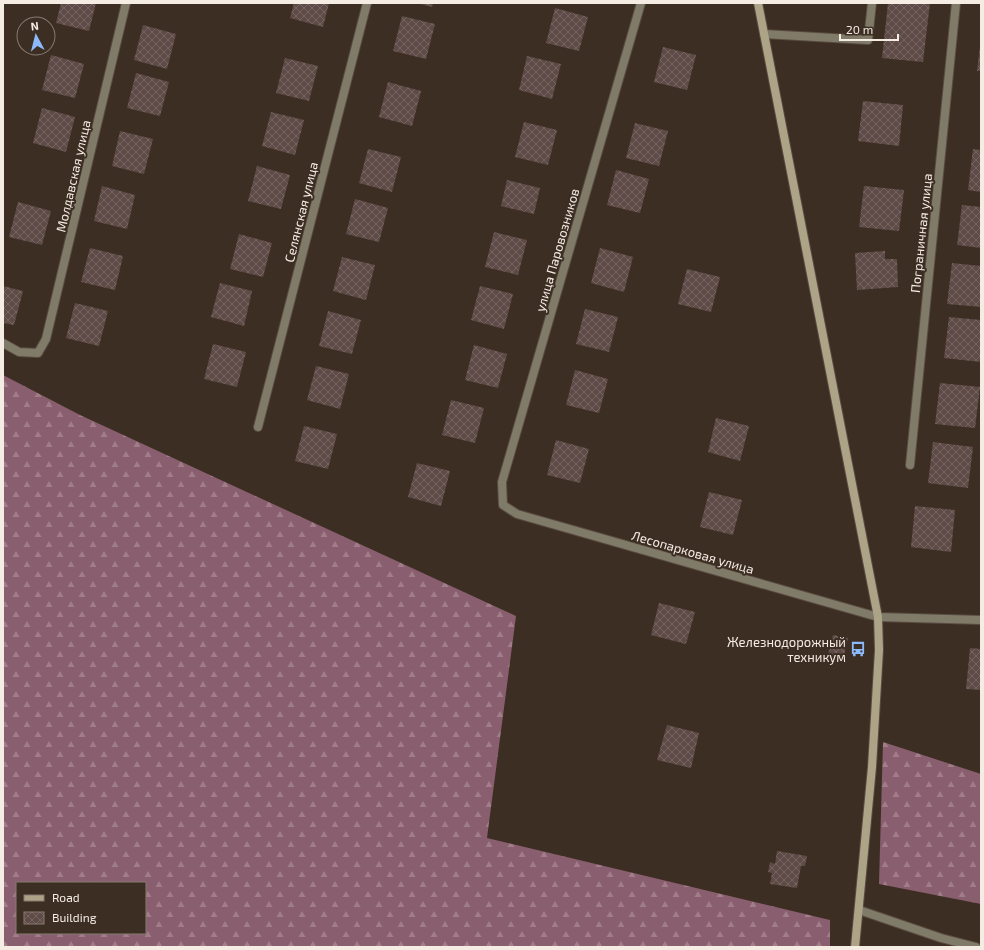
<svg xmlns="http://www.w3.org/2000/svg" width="984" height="950" font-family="'Exo 2',sans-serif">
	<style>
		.forest { fill: url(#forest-firs); fill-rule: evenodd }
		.building { fill: url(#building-cross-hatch) }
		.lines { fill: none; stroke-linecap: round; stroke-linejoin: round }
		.lane-casing { stroke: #5a4c42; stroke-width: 10 }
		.street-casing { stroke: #5a4c42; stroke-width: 10 }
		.secondary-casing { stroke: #5a4c42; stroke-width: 10 }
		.lane { stroke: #807b69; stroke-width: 8 }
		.street { stroke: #807b69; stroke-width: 8 }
		.secondary { stroke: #ada488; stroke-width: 8 }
		.labels { text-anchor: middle; stroke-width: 4; stroke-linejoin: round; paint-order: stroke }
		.street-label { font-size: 13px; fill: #f5ece4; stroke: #3c2e23 }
		.poi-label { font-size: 13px; fill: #f5ece4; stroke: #3c2e23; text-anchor: end }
	</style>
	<defs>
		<pattern id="forest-firs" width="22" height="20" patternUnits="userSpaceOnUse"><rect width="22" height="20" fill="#895e6e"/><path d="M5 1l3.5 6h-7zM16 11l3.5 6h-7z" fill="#a07d89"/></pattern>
		<pattern id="building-cross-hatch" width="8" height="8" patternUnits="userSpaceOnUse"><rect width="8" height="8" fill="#5e4a46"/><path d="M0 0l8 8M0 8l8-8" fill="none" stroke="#766461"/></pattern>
	</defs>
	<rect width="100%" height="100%" fill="#3c2e23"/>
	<g class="forest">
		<path d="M3,375L80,415L516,616L487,838L830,920V947H3ZM17,883H145V933H17Z"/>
		<path d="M883,742L981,774V904L879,884Z"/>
	</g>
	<g class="building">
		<path d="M61,3H96L89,31L56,23Z"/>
		<path d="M294,3H329L323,27L290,18Z"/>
		<path d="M417,3H433L432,7Z"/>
		<path d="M888,3H930L923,62L882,58Z"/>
		<path d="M555,8L588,17L579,51L546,43Z"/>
		<path d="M402,16L435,24L426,59L393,51Z"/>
		<path d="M143,25L176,34L167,69L134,60Z"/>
		<path d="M980,46H981V71H977Z"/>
		<path d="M663,47L696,55L687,90L654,82Z"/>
		<path d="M51,55L84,64L75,98L42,90Z"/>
		<path d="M527,56L561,64L552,99L519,90Z"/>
		<path d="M285,58L318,66L309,101L276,93Z"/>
		<path d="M136,73L169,82L160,116L127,108Z"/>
		<path d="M388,82L421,91L412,126L379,117Z"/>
		<path d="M863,101L903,105L899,146L858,141Z"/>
		<path d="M42,108L75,117L66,152L33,143Z"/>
		<path d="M271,112L304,120L295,155L262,146Z"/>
		<path d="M524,122L557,130L548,165L515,157Z"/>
		<path d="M635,123L668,131L659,166L626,158Z"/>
		<path d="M120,131L153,139L144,174L112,166Z"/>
		<path d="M368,149L401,157L392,192L359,183Z"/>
		<path d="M973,149L981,150V192L968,190Z"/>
		<path d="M257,166L290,175L281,209L248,201Z"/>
		<path d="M616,170L649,179L640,213L607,205Z"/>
		<path d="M507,180L540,188L534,214L501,206Z"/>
		<path d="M102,186L135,195L127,229L94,221Z"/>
		<path d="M864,186L904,190L899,231L859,227Z"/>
		<path d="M355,199L388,208L379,242L346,234Z"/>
		<path d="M18,202L51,211L42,245L9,237Z"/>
		<path d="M962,205L981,207V248L957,245Z"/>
		<path d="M494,232L527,240L518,275L485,267Z"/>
		<path d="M239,234L272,243L263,277L230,269Z"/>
		<path d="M90,248L123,256L115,290L81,282Z"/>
		<path d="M600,248L633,257L624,292L591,283Z"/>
		<path d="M885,251V259H897L898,287L857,290L855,253Z"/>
		<path d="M342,257L375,265L366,300L333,291Z"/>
		<path d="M952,263L981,266V307L947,304Z"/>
		<path d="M687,269L720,277L711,312L678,304Z"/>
		<path d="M220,283L252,291L244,326L211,317Z"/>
		<path d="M3,286L23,291L14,325L3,323Z"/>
		<path d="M480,286L513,294L504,329L471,320Z"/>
		<path d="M75,303L108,311L99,346L66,338Z"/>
		<path d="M585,309L618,317L609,352L576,344Z"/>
		<path d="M328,311L361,320L352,354L319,346Z"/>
		<path d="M949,317L981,320V362L944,358Z"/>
		<path d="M213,344L246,352L237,387L204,379Z"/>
		<path d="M474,345L507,354L498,388L465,380Z"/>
		<path d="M316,366L349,374L340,409L307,400Z"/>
		<path d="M575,370L608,379L599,413L566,405Z"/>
		<path d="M940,383L980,387L975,428L935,424Z"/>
		<path d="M451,400L484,408L475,443L442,435Z"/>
		<path d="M716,418L749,426L740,461L708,452Z"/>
		<path d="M304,426L337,434L328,469L295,461Z"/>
		<path d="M556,440L589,449L580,483L547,475Z"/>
		<path d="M933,442L973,447L968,488L928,483Z"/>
		<path d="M417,463L450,471L441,506L408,497Z"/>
		<path d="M709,492L742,500L733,535L700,527Z"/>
		<path d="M915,506L955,510L951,552L911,547Z"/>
		<path d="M659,603L695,612L686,644L651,635Z"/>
		<path d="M833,635L848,638L843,659L828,655Z"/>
		<path d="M970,648L981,649V690L966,689Z"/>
		<path d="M667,725L699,733L691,768L657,760Z"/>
		<path d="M777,851L807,856L805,866H801L797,888L770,884L772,873L768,872L770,862L775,864Z"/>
	</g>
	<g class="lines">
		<defs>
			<g id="lane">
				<path d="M764,34L868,40L872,3"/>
				<path d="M859,910L941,938L976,947"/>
			</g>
			<g id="street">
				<path d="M641,3L502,482L503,505L517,514L878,617L981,620"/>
				<path d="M3,343L19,352L38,353L46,339L126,3"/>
				<path d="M258,427L367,3"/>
				<path d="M910,465L956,3"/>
			</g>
			<path id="secondary" d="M758,3L878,617L879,650L872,767L855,947"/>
		</defs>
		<use href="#lane" class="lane-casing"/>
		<use href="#street" class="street-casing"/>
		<use href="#secondary" class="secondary-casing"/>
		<use href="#lane" class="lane"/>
		<use href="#street" class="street"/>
		<use href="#secondary" class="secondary"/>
	</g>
	<defs>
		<symbol id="bus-bare" viewBox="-9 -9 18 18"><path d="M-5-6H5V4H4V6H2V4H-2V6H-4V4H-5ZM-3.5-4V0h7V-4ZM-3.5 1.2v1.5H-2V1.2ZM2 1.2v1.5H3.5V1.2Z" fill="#8cb9fc" stroke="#3c2e23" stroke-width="2.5" paint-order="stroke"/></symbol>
	</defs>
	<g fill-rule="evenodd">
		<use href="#bus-bare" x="847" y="638" width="22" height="22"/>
	</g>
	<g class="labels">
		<g class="street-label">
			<text transform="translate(73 176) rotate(-77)" y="5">Молдавская улица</text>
			<text transform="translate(301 212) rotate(-76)" y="5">Селянская улица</text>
			<text transform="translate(921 233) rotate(-84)" y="5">Пограничная улица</text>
			<text transform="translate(557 250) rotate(-74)" y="5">улица Паровозников</text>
			<text transform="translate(693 552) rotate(16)" y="5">Лесопарковая улица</text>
		</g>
		<g class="poi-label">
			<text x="846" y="647">Железнодорожный<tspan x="846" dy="15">техникум</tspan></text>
		</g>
	</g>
	<rect width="984" height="950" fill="none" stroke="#f5ece4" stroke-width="8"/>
	<rect x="16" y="882" width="130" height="52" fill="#3c2e23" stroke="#867a70"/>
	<rect x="24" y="895" width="20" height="6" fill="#ada488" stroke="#867a70"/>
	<text x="52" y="902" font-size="12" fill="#f5ece4">Road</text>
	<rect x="24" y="912" width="20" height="12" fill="url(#building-cross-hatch)" stroke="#867a70"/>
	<text x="52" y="922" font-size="12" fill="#f5ece4">Building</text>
	<g transform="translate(36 36) rotate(353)"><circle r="19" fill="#3c2e23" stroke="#867a70"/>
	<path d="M0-3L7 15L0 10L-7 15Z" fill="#8cb9fc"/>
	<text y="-6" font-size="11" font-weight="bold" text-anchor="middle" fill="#f5ece4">N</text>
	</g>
	<path d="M840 34v6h58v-6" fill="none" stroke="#f5ece4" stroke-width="2"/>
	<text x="846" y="34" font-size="12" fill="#f5ece4" stroke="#3c2e23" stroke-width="3" paint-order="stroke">20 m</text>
</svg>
